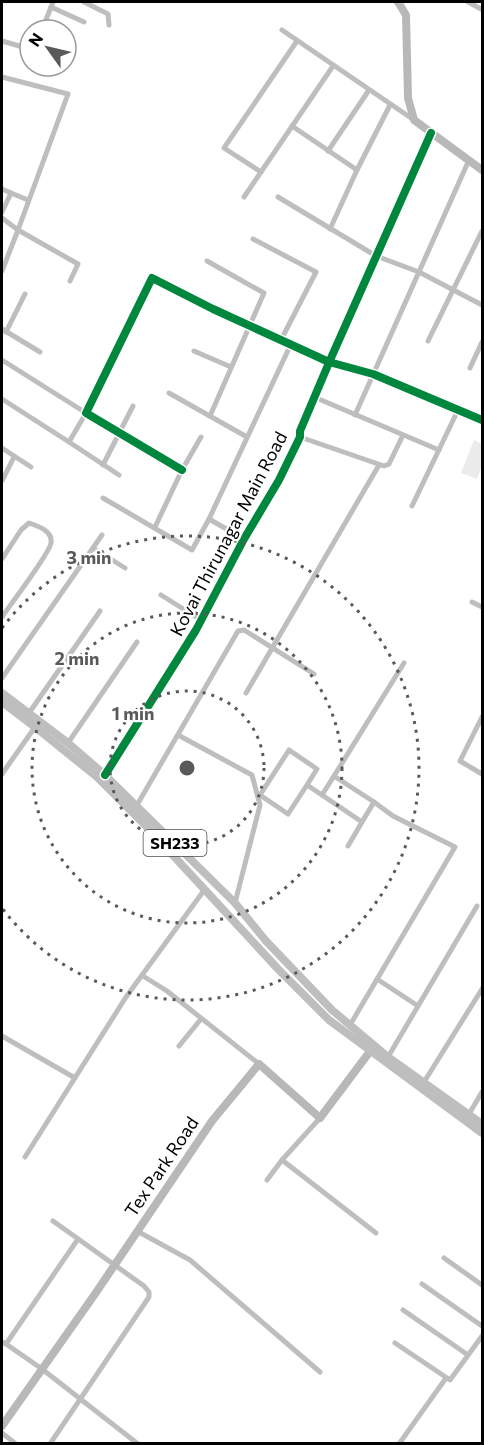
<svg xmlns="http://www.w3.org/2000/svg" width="484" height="1445" font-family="Commissioner,sans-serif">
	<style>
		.green { fill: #ebebeb }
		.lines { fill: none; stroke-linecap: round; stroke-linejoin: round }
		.street { stroke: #bebebe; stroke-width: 5 }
		.secondary { stroke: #b8b8b8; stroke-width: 8 }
		.primary { stroke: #bebebe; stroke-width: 8 }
		.cycleway-casing { stroke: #fff; stroke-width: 11 }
		.cycleway { stroke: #00873e; stroke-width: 8 }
		.ring { fill: none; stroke: #595959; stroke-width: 3; stroke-dasharray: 3 6 }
		.labels { text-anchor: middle; stroke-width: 4.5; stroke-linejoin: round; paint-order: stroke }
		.shield { fill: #fff; stroke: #4c4c4c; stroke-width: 1.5 }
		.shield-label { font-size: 16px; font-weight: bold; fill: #000 }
		.street-label { font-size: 18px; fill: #000; stroke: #fff }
		.centre { fill: #595959; stroke: #fff; stroke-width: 3 }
		.ring-label { font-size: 18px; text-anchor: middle; font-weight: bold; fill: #595959; stroke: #fff; stroke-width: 4.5; stroke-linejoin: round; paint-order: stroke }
	</style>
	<rect width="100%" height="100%" fill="#fff"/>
	<path class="green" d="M474,440L482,444V466L477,479L461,473Z"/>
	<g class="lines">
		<g class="street">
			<path d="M84,2L108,14L109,25"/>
			<path d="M468,2L481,9"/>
			<path d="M51,7L84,22"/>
			<path d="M42,30L53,2"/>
			<path d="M282,30L414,120"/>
			<path d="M2,41L30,49"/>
			<path d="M2,77L68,94L18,230L2,218"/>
			<path d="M292,126L357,170"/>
			<path d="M328,151L369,90"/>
			<path d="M261,172L224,148L297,41"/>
			<path d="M2,189L11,193L2,212"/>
			<path d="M11,193L28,200"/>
			<path d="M244,197L333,66"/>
			<path d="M278,197L376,256L419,272L482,305"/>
			<path d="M330,229L357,170L390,105"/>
			<path d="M253,239L316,272L281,340"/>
			<path d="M207,261L264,293L210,416"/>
			<path d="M2,271L18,230L78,264L70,281"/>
			<path d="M2,329L40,352"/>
			<path d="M6,332L25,294"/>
			<path d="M428,341L482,231"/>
			<path d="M194,351L231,367"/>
			<path d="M2,360L86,413L69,442L2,399"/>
			<path d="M470,368L482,342"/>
			<path d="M169,393L247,437"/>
			<path d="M314,397L439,450"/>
			<path d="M355,415L469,160"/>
			<path d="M300,437L384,466L389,464L403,435"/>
			<path d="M69,442L119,475"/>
			<path d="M2,448L31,467"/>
			<path d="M103,465L133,406"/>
			<path d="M182,470L86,413L152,278L213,309L329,362L373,374L482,420"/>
			<path d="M2,481L14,457"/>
			<path d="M103,498L192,550L209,519L291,344"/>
			<path d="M412,506L458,410"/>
			<path d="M209,519L244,539"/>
			<path d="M155,527L182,470L201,437"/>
			<path d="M93,548L125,568"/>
			<path d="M2,559L21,530L29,523C38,526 53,531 51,543C50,553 10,605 2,617"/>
			<path d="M161,595L201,620"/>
			<path d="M472,602L482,607"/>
			<path d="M2,678L102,535"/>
			<path d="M246,693L379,465"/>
			<path d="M29,713L100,611"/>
			<path d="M482,717L460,761L482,774"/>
			<path d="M178,735L252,775L260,805L235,903"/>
			<path d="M68,743L137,642"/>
			<path d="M2,774L35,727"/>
			<path d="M105,775L196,630L244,539L279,480L300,437V431L331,358L431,133"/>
			<path d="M307,785L317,769L289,750L260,795L288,814L307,785L322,795L334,776"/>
			<path d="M322,795L362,822L348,846"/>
			<path d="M137,805L238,631L244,630L314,674"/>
			<path d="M362,822L374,802"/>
			<path d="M143,976L167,991L259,1064"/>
			<path d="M377,979L418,1006"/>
			<path d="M350,1025L455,847L393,816L374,802L334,776L404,663"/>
			<path d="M2,1036L75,1078"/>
			<path d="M179,1046L201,1019"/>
			<path d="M388,1057L477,906"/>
			<path d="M424,1082L482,989"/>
			<path d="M469,1114L482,1092"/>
			<path d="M320,1118L282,1160L376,1233"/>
			<path d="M25,1157L126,997L205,889"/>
			<path d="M267,1180L282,1160"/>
			<path d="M137,1231L190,1260L320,1372"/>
			<path d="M444,1258L482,1285"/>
			<path d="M422,1284L482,1326"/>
			<path d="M403,1310L468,1355"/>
			<path d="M2,1342L6,1344L78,1239"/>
			<path d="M395,1343L450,1380L482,1336"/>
			<path d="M6,1344L42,1369L138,1444"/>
			<path d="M2,1433L16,1444"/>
			<path d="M50,1444L149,1297V1292L144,1286L53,1221"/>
			<path d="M399,1444L446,1378"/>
		</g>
		<g class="secondary">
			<path d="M398,2L406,15L408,98L414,120L482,170"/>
			<path d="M2,1426L95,1294L212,1121L259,1064L320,1118L374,1046"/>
		</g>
		<g class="primary">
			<path d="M2,693L68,743L105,775L235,903L266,941L332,1010L388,1057L482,1124"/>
			<path d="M2,702L35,727L97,777L145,825L278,969L329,1020L482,1133"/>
		</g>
		<defs>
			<g id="cycleway">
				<path d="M182,470L86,413L152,278L213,309L329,362L373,374L482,420"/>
				<path d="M105,775L196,630L244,539L279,480L300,437V431L331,358L431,133"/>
			</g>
		</defs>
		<use href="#cycleway" class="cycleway-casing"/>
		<use href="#cycleway" class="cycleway"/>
	</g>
	<g class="ring">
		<circle cx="187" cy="768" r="77"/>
		<circle cx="187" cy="768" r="155"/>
		<path d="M2 628A232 232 0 1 1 2 908"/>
	</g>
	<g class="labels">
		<rect class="shield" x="143.5" y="830" width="63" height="26" rx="4.5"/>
		<g class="shield-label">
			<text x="175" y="849">SH233</text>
		</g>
		<g class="street-label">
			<text transform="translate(229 534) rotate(-62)" y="6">Kovai Thirunagar Main Road</text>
			<text transform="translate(162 1167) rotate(-56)" y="6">Tex Park Road</text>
		</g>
	</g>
	<circle cx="187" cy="768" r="9" class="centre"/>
	<g class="ring-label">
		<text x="89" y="564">3 min</text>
		<text x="77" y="665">2 min</text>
		<text x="133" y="720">1 min</text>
	</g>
	<rect width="484" height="1445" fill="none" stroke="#000000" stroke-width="6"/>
	<g transform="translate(48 48) rotate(304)"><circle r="28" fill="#ffffff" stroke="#999999" stroke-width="1.5"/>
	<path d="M0-4.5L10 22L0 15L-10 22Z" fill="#595959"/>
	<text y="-9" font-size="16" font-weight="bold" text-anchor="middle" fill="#000000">N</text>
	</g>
</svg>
